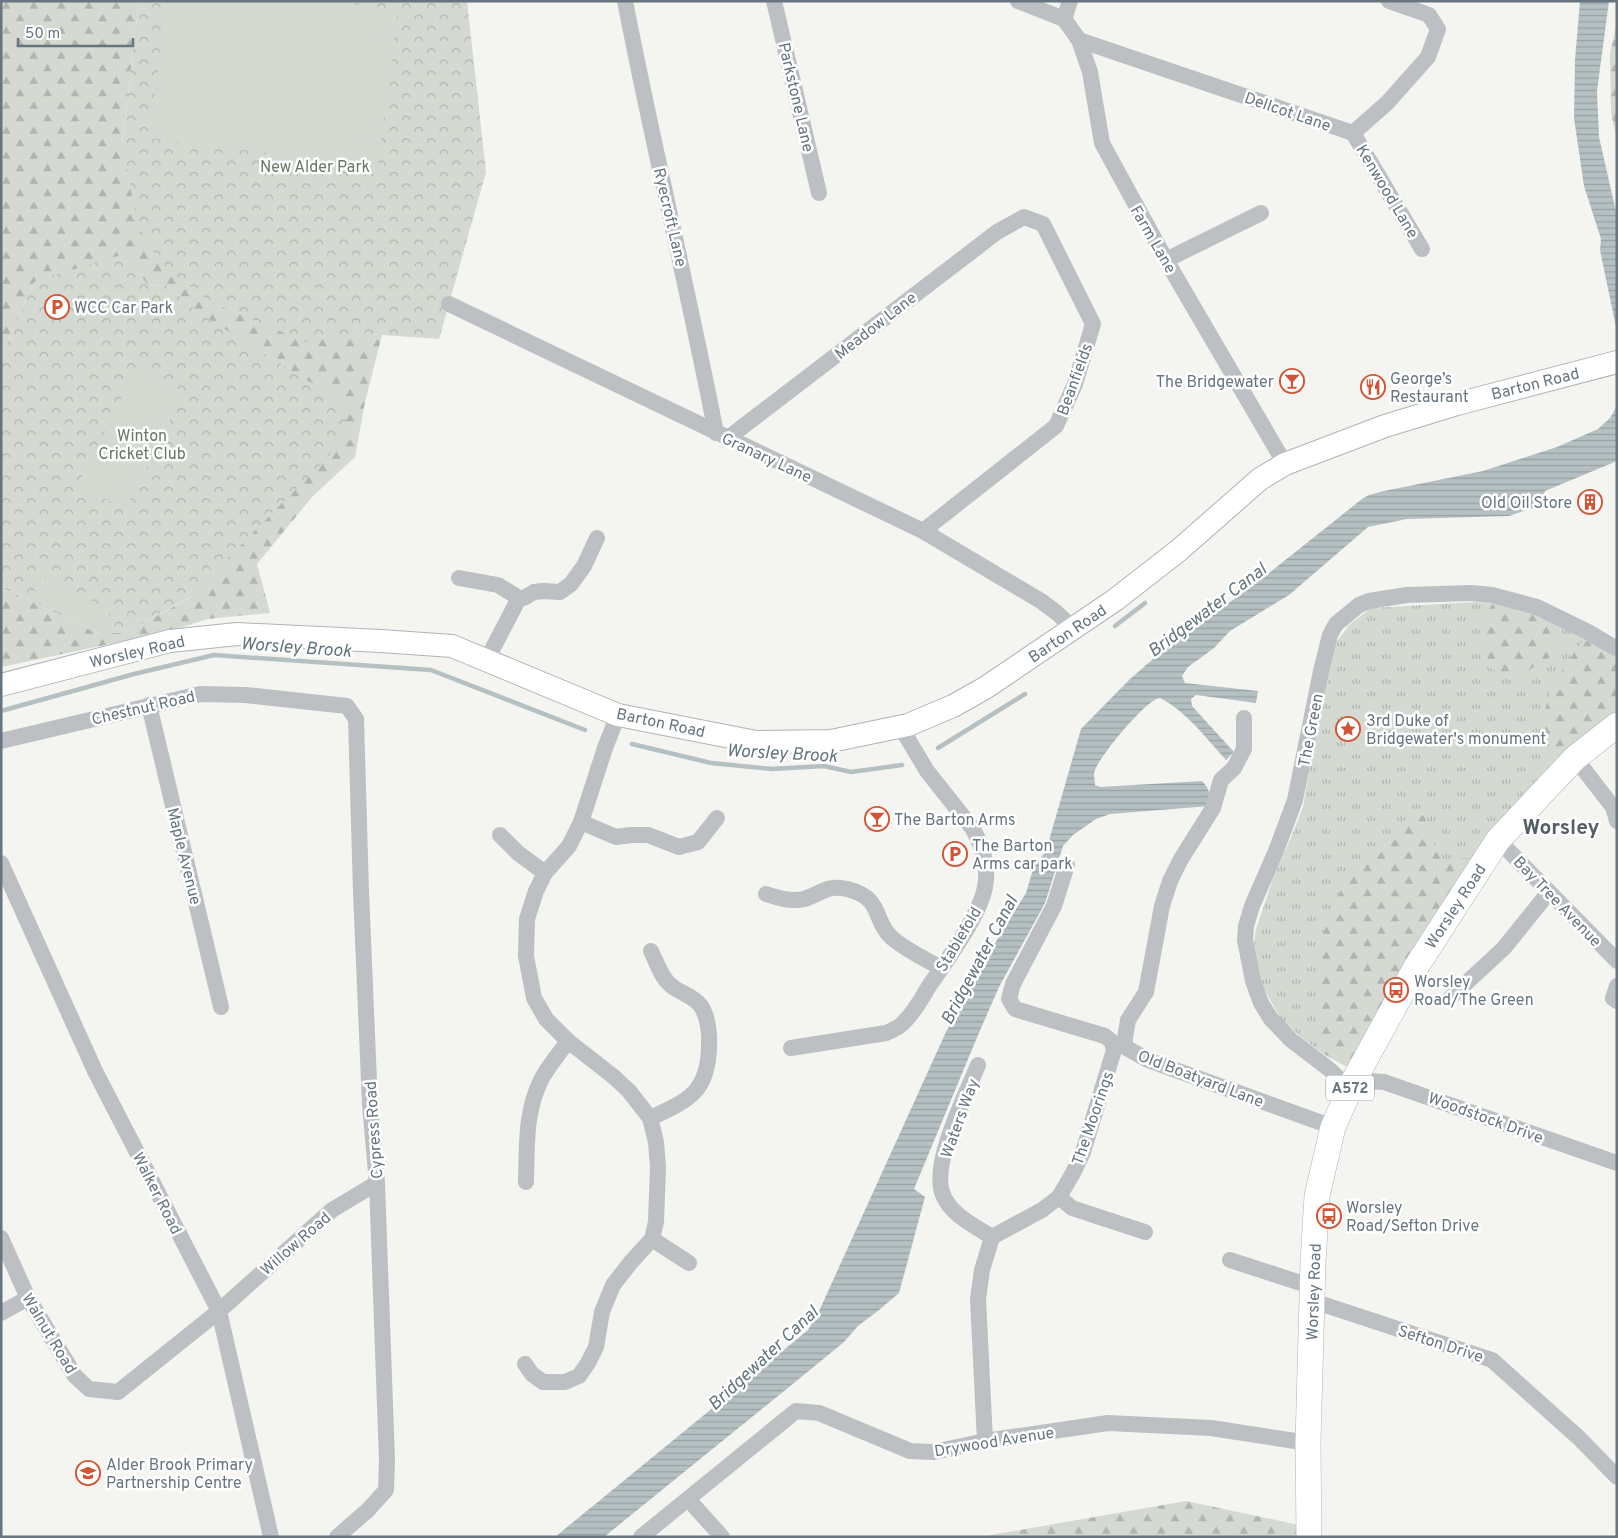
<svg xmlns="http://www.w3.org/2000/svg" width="1618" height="1538" font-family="Overpass,sans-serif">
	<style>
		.grass { fill: url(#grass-tufts) }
		.forest { fill: url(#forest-firs) }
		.park { fill: url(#park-crowns) }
		.pitch { fill: #d4d9d1 }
		.water { fill: url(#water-rules) }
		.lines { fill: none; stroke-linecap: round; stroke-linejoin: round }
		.stream { stroke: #b5c0c3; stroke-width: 4.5 }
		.secondary-casing { stroke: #aeb4b7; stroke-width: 24 }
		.primary-casing { stroke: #b0b4b7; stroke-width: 26 }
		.street { stroke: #bcc0c3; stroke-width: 16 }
		.secondary { stroke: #fff; stroke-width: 22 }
		.primary { stroke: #fff; stroke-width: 25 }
		.labels { text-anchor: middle; stroke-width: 5; stroke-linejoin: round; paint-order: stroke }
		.shield { fill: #fff; stroke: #949ea5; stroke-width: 1 }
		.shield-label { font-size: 15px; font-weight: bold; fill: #66757f }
		.street-label { font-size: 16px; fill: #66757f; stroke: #fff }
		.park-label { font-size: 16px; fill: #697764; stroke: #fff }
		.poi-label { font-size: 16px; fill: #66757f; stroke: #fff; text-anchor: start }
		.water-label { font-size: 18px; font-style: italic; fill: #62767c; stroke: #fff }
		.district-label { font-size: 21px; font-weight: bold; fill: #535e65; stroke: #fff }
	</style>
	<defs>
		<pattern id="grass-tufts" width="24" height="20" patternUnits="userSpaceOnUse" patternTransform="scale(1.25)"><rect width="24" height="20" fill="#d4d9d1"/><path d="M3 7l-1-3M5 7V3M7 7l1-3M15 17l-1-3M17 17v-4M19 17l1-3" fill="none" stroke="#b0b5af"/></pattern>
		<pattern id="forest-firs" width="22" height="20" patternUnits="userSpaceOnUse" patternTransform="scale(1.25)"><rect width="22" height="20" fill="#d4d9d1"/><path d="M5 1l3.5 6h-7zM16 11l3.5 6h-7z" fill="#b0b5af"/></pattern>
		<pattern id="park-crowns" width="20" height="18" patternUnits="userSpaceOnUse" patternTransform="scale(1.25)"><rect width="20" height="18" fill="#d4d9d1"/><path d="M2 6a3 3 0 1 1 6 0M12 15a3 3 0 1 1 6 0" fill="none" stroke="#b0b5af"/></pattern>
		<pattern id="water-rules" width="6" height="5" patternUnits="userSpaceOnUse" patternTransform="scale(1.25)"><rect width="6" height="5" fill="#b5c0c3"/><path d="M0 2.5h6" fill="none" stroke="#97a1a4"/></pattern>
	</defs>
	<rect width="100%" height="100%" fill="#f4f4f1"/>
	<path class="grass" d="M1476,602L1500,604L1548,620L1599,647L1617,659L1572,751L1349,1068L1325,1055L1302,1038L1281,1019L1264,989L1256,965L1254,942L1256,929L1273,879L1292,835L1303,807L1316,730L1334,645L1350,624L1371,608Z"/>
	<g class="forest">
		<path d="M1,1H139L122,143L354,333L382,335L365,402L355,457L312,497L257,564L270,613L208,619L167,632L1,667V587L97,633H124L190,598L202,315L166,285L149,286L35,281L1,356Z"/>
		<path d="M1617,19V142L1611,112L1610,54Z"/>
		<path d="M1493,603L1528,611L1557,625V642L1550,657L1526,672L1501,674L1488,666L1486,648L1487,612Z"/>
		<path d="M1584,639L1617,659V716L1556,767C1553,754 1544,735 1544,722C1544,691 1567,663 1584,639Z"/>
		<path d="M1411,813L1424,816L1432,833L1436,852L1444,859L1477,858L1349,1068L1315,1048L1321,944L1329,911L1344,885L1383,851L1400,825Z"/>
		<path d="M1186,1501L1299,1525L1300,1537H980Z"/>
	</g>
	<g class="park">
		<path d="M139,1H467L486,172L439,339L354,333L306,342L212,303L163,267L138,227L122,143Z"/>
		<path d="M124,254L149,286L166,285L202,315L347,405L345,439L189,598L124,633H97L1,587V356L35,281Z"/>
	</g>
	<g class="pitch">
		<path d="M167,1H329L398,10L378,167L149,138Z"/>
		<path d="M136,369L184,392L126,509L78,485Z"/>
		<path d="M42,576L111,610L100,633L31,598Z"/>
	</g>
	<g class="water">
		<path d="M1580,1H1609L1597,91L1599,137L1617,216V332L1600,250L1601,239L1584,186L1574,118L1575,60Z"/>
		<path d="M1617,406V461L1545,491L1542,502L1533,508L1509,516L1407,519L1368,527L1289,595L1230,631L1214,648L1188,667L1182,676L1185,683L1258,691L1256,703L1196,695L1191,699L1192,706L1234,752L1226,760C1206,738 1187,712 1160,698C1147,698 1096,760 1094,773C1094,777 1095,782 1095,785L1100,787L1202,781C1210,789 1210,795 1210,806L1110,814L1096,819L1073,835L1063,846L1045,903L999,987L978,1035L914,1189L925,1197L899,1293L879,1310L858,1326L844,1342L778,1396L604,1537H555L808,1330L820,1309L946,1032L998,938L1026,893L1034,866L1046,851L1081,729L1130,679L1160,653L1259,581L1362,499L1369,495L1384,491L1483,471L1557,447L1598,429L1610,418Z"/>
	</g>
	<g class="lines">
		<g class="stream">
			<path d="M1115,626L1145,603"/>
			<path d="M1,711L134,674L214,655L431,670L585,730"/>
			<path d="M632,744L711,763L772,769L824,766L851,772L902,765"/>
			<path d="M938,748L1025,694"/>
		</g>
		<defs>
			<path id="secondary" d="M1,685L170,641L237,634L381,641L452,646L618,715L756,742L831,741L908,725L953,706L985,688L1115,600L1178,551L1260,479L1285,464L1385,426L1457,404L1617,362"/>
			<path id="primary" d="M1309,1537L1308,1443L1313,1262L1317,1196L1333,1127L1354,1080L1416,967L1498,840L1575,758L1617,725"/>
		</defs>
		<use href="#secondary" class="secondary-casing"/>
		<use href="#primary" class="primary-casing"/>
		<g class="street">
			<path d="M625,1C653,146 688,289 716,433"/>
			<path d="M774,1L819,193"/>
			<path d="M1018,1L1064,19"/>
			<path d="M1064,19L1079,40L1090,72L1102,143L1115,167L1166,260L1285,464"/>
			<path d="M1064,19L1070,1"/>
			<path d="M1079,40L1353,133L1387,103L1428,57L1438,29L1429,15L1389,1"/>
			<path d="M1353,133L1422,249"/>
			<path d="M1166,260L1261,213"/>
			<path d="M449,304L923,531L1041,601L1057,613L1074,629"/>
			<path d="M728,438L997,232L1024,217L1043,224L1093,324L1075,384L1056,426L923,531"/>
			<path d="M459,578L498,585L519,598H524L534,592L543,591L560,592L571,584L584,566L597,538"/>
			<path d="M488,660L493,648L519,598"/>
			<path d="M149,705L221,1007"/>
			<path d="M1244,718V749L1234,768L1221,780L1213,808L1181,859L1170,881L1162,906L1146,992L1128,1020L1125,1038V1047L1148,1060L1333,1127"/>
			<path d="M1,741L200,694L246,695L347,706L356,719L361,892L370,1105L377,1183L387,1461L386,1490L368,1510L337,1537"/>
			<path d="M1575,758L1613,807L1617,821"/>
			<path d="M581,822L616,837L631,835H648L679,847L698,842L717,818"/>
			<path d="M500,835L518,853L545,873"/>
			<path d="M1498,840L1617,961"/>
			<path d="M1,863L95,1071L219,1311L271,1537"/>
			<path d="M766,894C778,898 791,902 804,899C821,894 827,884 847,889C884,898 872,920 892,938C906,950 925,959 941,968"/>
			<path d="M1617,986L1613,998L1617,1001"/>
			<path d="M1451,997L1504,948L1549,892"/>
			<path d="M791,1048L886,1033C894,1030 900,1027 905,1021C915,1011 922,998 929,986C946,962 980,915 985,887C989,866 983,847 973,829L927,771L900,726"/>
			<path d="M978,1065C966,1095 930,1165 943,1195C951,1215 975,1226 992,1237"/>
			<path d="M1354,1080L1384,1082L1617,1163"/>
			<path d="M1350,1089L1329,1069L1291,1040L1271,1019L1261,1003L1253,981L1245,940L1246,926L1252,906L1276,851L1295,800L1321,671L1330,635L1336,624L1359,605L1369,601L1407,595L1471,593L1492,595L1537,607L1588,632L1617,649"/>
			<path d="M650,1118C690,1100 709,1091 709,1044C710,1033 707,1015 701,1006C694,997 686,995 676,989C662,981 658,965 651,951"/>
			<path d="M526,1182C527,1147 525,1112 541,1080C548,1066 559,1054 568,1041"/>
			<path d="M1059,1197L1072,1208L1145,1232"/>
			<path d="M1,1238L28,1298L75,1376L89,1389L118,1392L219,1311L332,1210L377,1183"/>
			<path d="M652,1239L689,1263"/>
			<path d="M1230,1260L1313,1287"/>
			<path d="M1313,1301L1492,1360L1579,1438L1617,1477"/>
			<path d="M1,1313L28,1298"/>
			<path d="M525,1364L532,1374L543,1382H565L579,1376L588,1363L596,1347L602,1312L613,1285L631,1262L652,1239L656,1222L658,1167L656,1142L650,1118L629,1091L614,1077L568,1041L546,1019L534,998L526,956L527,919L536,891L545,873L569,846L581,822L605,748L618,715"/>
			<path d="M985,1441L978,1299L982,1270L992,1237L1042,1210L1059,1197L1073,1173L1083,1152L1114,1050L1112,1042L1105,1036L1015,1009L1009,999L1013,984L1054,906L1067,865"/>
			<path d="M688,1499L722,1537"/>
			<path d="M641,1537L796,1411L819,1413L910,1451L934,1452L985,1441L1108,1423L1211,1428L1308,1443"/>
		</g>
		<use href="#secondary" class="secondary"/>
		<use href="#primary" class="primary"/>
	</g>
	<defs>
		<symbol id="parking-ring" viewBox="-11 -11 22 22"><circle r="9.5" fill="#fff" stroke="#d15535" stroke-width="1.5"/><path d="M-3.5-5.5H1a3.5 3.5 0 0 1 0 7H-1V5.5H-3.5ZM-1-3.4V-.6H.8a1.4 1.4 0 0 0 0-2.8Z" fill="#d15535"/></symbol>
		<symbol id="bar-ring" viewBox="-11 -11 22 22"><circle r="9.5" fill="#fff" stroke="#d15535" stroke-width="1.5"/><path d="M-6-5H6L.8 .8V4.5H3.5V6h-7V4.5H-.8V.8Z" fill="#d15535"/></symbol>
		<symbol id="restaurant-ring" viewBox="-11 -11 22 22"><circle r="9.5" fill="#fff" stroke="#d15535" stroke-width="1.5"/><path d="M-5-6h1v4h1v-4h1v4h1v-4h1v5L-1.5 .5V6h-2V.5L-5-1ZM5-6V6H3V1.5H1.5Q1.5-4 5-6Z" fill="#d15535"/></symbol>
		<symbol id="building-ring" viewBox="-11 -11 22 22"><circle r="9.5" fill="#fff" stroke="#d15535" stroke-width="1.5"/><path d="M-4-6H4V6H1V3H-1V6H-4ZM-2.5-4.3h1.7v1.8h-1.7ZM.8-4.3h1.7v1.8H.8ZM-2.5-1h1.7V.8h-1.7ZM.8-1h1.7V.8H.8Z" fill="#d15535"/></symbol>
		<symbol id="sight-ring" viewBox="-11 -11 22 22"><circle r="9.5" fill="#fff" stroke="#d15535" stroke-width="1.5"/><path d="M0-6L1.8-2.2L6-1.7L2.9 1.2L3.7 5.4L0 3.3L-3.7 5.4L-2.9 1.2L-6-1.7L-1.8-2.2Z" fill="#d15535"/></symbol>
		<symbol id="bus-ring" viewBox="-11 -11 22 22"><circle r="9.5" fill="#fff" stroke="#d15535" stroke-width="1.5"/><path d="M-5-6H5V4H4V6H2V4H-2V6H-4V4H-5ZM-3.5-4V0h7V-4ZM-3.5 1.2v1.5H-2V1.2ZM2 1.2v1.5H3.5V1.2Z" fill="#d15535"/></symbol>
		<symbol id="school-ring" viewBox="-11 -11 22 22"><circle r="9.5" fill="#fff" stroke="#d15535" stroke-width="1.5"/><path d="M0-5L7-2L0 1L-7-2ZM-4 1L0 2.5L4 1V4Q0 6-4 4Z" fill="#d15535"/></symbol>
	</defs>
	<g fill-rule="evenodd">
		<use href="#parking-ring" x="43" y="293" width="28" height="28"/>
		<use href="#bar-ring" x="1278" y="367" width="28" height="28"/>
		<use href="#restaurant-ring" x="1359" y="373" width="28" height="28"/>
		<use href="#building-ring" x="1576" y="488" width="28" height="28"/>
		<use href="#sight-ring" x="1334" y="715" width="28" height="28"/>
		<use href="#bar-ring" x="863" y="805" width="28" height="28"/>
		<use href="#parking-ring" x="941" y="840" width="28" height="28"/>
		<use href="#bus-ring" x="1382" y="976" width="28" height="28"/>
		<use href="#bus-ring" x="1315" y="1202" width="28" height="28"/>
		<use href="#school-ring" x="74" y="1459" width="28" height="28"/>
	</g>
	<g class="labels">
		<rect class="shield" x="1326" y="1075.5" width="48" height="25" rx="4"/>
		<g class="shield-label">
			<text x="1350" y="1093">A572</text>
		</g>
		<g class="street-label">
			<text transform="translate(797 97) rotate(77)" y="6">Parkstone Lane</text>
			<text transform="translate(1288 111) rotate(19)" y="6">Dellcot Lane</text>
			<text transform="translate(1388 191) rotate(59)" y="6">Kenwood Lane</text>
			<text transform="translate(671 217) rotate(77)" y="6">Ryecroft Lane</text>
			<text transform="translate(1154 239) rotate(60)" y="6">Farm Lane</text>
			<text transform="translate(875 325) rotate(-38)" y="6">Meadow Lane</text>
			<text transform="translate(1074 379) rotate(-70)" y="6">Beanfields</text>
			<text transform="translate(1535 383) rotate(-14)" y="6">Barton Road</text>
			<text transform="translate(767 457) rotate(25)" y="6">Granary Lane</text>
			<text transform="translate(1067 633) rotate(-34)" y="6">Barton Road</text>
			<text transform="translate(137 651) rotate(-13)" y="6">Worsley Road</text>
			<text transform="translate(143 707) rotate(-13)" y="6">Chestnut Road</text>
			<text transform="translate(661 722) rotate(12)" y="6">Barton Road</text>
			<text transform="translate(1310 730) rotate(-79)" y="6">The Green</text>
			<text transform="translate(185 856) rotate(76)" y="6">Maple Avenue</text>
			<text transform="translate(1558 901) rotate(46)" y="6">Bay Tree Avenue</text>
			<text transform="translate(1455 906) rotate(-57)" y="6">Worsley Road</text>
			<text transform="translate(958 939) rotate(-59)" y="6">Stablefold</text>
			<text transform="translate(1201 1078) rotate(21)" y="6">Old Boatyard Lane</text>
			<text transform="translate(1486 1117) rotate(20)" y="6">Woodstock Drive</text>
			<text transform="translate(959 1118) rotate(-70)" y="6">Waters Way</text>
			<text transform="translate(1092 1118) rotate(-71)" y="6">The Moorings</text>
			<text transform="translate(373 1130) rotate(-94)" y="6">Cypress Road</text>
			<text transform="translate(158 1193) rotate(63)" y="6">Walker Road</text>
			<text transform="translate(295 1243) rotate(-41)" y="6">Willow Road</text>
			<text transform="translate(1313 1292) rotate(-88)" y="6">Worsley Road</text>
			<text transform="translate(50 1333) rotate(59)" y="6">Walnut Road</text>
			<text transform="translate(1441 1343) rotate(18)" y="6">Sefton Drive</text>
			<text transform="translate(994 1441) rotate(-9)" y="6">Drywood Avenue</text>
		</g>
		<g class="park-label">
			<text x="315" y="172">New Alder Park</text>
			<text x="142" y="441">Winton<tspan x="142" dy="18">Cricket Club</tspan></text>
		</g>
		<g class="poi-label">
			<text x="74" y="313">WCC Car Park</text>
			<text x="1390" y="384">George’s<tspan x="1390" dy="18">Restaurant</tspan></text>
			<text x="1274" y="387" text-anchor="end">The Bridgewater</text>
			<text x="1572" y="508" text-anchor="end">Old Oil Store</text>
			<text x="1366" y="726">3rd Duke of<tspan x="1366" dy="18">Bridgewater's monument</tspan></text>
			<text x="894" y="825">The Barton Arms</text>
			<text x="972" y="851">The Barton<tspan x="972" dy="18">Arms car park</tspan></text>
			<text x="1414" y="987">Worsley<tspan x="1414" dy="18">Road/The Green</tspan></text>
			<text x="1346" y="1213">Worsley<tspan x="1346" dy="18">Road/Sefton Drive</tspan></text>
			<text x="106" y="1470">Alder Brook Primary<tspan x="106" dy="18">Partnership Centre</tspan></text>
		</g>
		<g class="water-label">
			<text transform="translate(1207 610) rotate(-37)" y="6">Bridgewater Canal</text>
			<text transform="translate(296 647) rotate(4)" y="6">Worsley Brook</text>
			<text transform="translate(782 753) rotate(3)" y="6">Worsley Brook</text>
			<text transform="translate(979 960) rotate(-62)" y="6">Bridgewater Canal</text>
			<text transform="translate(763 1358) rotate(-43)" y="6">Bridgewater Canal</text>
		</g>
		<g class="district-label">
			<text x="1561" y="834">Worsley</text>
		</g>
	</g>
	<rect width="1618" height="1538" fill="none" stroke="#66757f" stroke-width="5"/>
	<path d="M18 38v8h115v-8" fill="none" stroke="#66757f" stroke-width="2.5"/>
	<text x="25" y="38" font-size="15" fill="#66757f" stroke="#ffffff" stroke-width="4" paint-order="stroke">50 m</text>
</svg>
